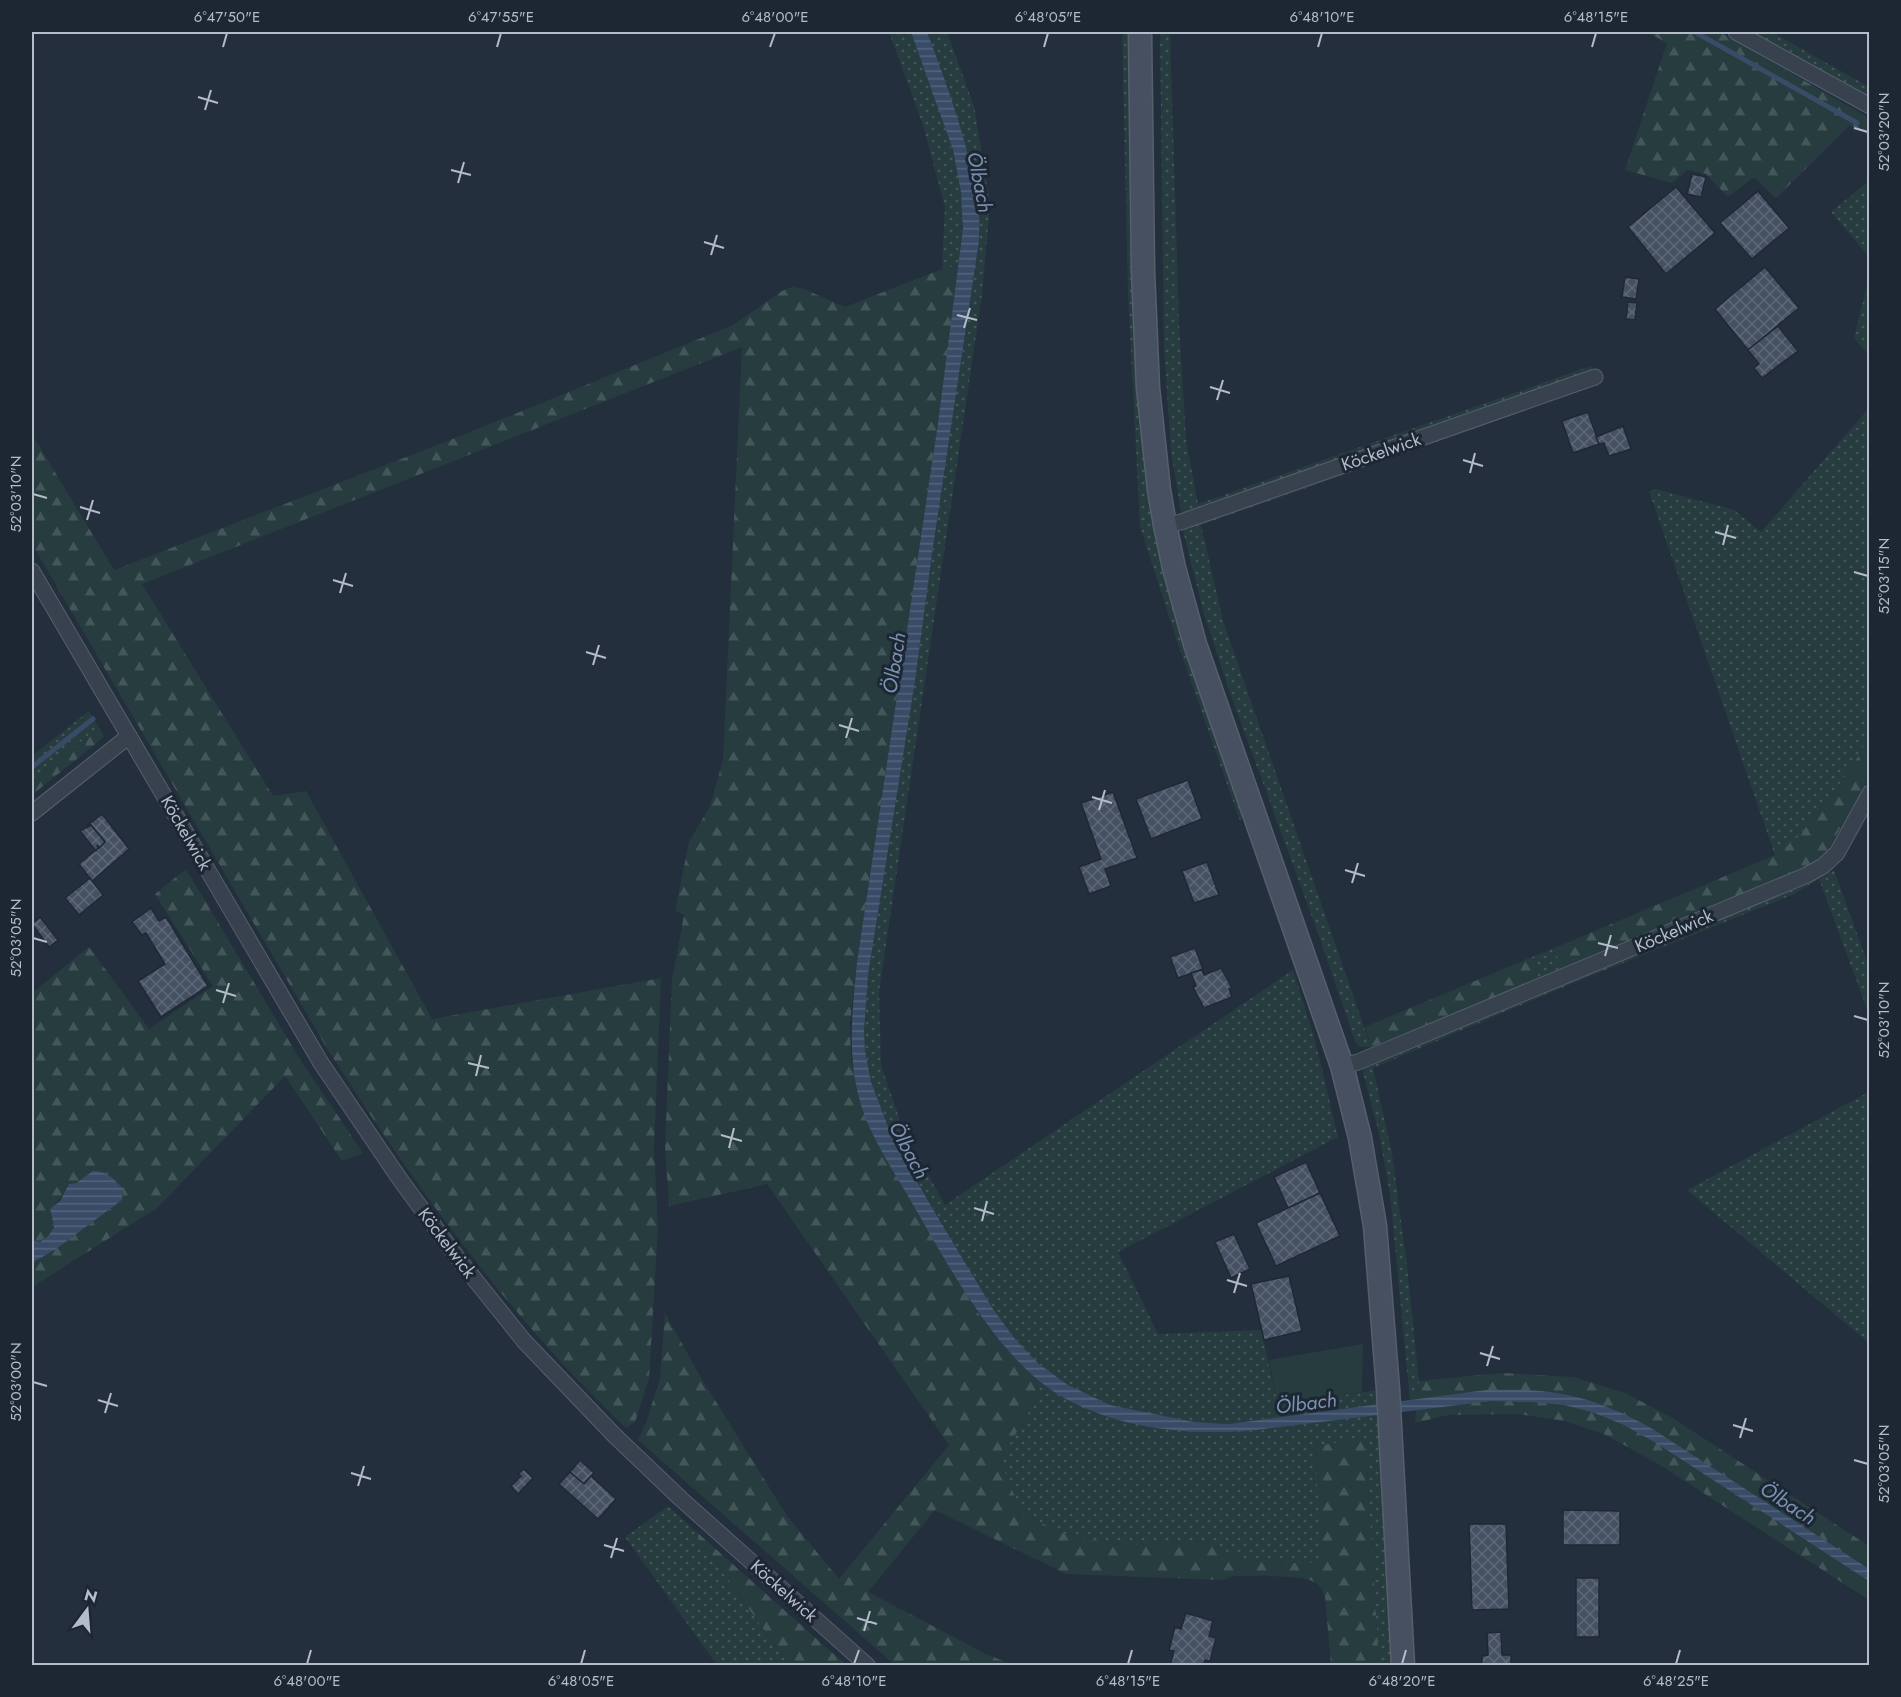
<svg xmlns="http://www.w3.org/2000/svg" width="1901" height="1697" font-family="Jost,sans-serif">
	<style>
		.grass { fill: url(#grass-dots) }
		.forest { fill: url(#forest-firs) }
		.garden { fill: #263c3f }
		.water { fill: url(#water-rules) }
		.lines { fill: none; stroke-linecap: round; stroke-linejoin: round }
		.stream { stroke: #394c67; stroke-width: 5 }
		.building { fill: url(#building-cross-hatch); stroke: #1f2835; stroke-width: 1.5 }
		.street-casing { stroke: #565f6c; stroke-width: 17 }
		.secondary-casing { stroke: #565f6c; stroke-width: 25 }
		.street { stroke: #38414e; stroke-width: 15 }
		.secondary { stroke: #465061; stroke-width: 22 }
		.ticks { fill: none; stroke: #b4bcc9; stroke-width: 2 }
		.labels { text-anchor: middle; stroke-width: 6; stroke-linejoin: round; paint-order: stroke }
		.street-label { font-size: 18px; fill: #b4bcc9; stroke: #1d2633 }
		.water-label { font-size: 20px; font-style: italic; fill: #7c92b1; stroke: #1d2633 }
		.neatline { fill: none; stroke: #b4bcc9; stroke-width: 2 }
		.ticks-label { font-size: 15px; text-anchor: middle; fill: #b4bcc9 }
	</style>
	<defs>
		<pattern id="grass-dots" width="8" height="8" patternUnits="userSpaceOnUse" patternTransform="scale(1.5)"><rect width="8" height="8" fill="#263c3f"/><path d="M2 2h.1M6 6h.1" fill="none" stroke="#435659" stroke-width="1.8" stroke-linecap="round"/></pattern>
		<pattern id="forest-firs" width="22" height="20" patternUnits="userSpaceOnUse" patternTransform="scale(1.5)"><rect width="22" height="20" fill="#263c3f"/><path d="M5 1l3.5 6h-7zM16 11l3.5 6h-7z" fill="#435659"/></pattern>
		<pattern id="water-rules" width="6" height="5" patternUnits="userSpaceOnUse" patternTransform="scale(1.5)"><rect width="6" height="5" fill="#394c67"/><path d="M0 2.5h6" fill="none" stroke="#53647b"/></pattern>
		<pattern id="building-cross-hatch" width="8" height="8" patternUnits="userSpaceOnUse" patternTransform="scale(1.5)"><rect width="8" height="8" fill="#455162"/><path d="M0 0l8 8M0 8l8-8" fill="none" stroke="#5d6877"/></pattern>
	</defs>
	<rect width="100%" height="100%" fill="#242f3e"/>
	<g class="grass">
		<path d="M889,32H911C929,83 953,136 961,191C965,215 962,240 959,265L942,269L945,207L923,125Z"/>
		<path d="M927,32H947L974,106L990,204L982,295L879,992L881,1065L903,1129L945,1205L1293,970L1315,1040L1338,1137L1118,1252L1158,1334L1261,1330L1278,1404L1378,1390L1379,1404L1229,1424L1194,1422L1110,1405L1068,1385L1039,1364L1015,1339L993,1309L894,1142L871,1082L865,1050L864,1031L868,975L915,681L933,547L979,241L946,82Z"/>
		<path d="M1122,32H1132L1143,447L1244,811L1243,817L1240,821L1180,650L1140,527L1128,293Z"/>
		<path d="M1160,32H1170L1179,324L1186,440L1198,504L1591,366L1593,372L1188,513L1181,512L1171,451L1164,348Z"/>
		<path d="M1749,32H1772L1869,87V101Z"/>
		<path d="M1869,181V257L1831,212Z"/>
		<path d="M1869,278L1870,355H1869L1854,338Z"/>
		<path d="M1536,401L1538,406L1201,525L1223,621L1371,1047H1361L1356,1044L1319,936L1229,690L1204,614L1183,531L1188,525Z"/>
		<path d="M1869,408V736L1851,769L1798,837L1775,855L1649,491L1656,489L1734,510L1761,532Z"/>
		<path d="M89,711L99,727L32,781V756Z"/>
		<path d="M1834,870L1869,967V1014L1819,879L1794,894L1571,984L1373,1068L1392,1153L1407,1266L1419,1381L1417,1399L1410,1400L1390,1195L1379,1133L1363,1072L1365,1067L1803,882L1819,879Z"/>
		<path d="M1552,949L1565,968L1539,979L1532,957Z"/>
		<path d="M1869,1092V1343L1687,1190Z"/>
		<path d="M1038,1379L1062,1397L1091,1411L1248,1431L1380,1414L1391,1665H1379L1365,1439L1315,1446L1323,1563L1246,1562L1206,1541L1128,1545L1072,1537L1022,1514L1000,1460L1036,1400Z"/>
		<path d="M668,1506L690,1526L789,1665H717L625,1537Z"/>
	</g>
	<g class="forest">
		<path d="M1647,32H1720L1869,118V136L1850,125L1776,198L1754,177L1728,197L1706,174L1687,170L1672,183L1625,170L1667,43Z"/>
		<path d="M959,265L938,423L857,962L850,1023L851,1059L863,1111L881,1149L978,1313L1011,1354L1038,1379L1036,1400L1000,1460L1022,1514L1072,1537L1128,1545L1206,1541L1246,1562L1322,1563L1315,1446L1365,1439L1379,1665H1331L1325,1597C1323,1591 1321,1585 1314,1582C1300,1574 1251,1576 1233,1576L1223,1580L1066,1574L935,1510L868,1592L988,1655L1014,1665H895L638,1440L646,1423L660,1378L665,1313L700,1376L787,1516L839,1579L949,1445L767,1184L669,1206L665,1146L672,980L684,915L675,911L689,842L710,806L723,760L742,347L142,584L273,796L306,791L432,1019L661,978L654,1147L658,1229L649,1378L635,1422L626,1428C509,1317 415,1186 328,1050L32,544V434L114,570L458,437L733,325L782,291L792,287L804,289L845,307L942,269Z"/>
		<path d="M99,727L104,737L32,795V781Z"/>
		<path d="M1869,736V779L1824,856L1789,879L1565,968L1552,949L1775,855L1798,837L1851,769Z"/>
		<path d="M186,869L301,1061L363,1153L342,1161L285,1076L157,1208L32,1287V1263L56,1249L122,1200L123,1189L93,1171L76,1183L69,1184C63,1195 55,1203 50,1214L54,1227L49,1235L39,1242L32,1241V993L89,947L149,1029L213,986L155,894Z"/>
		<path d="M1532,957L1539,979L1371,1047L1365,1027Z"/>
		<path d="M1501,1373L1574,1377L1625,1393L1671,1417L1869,1546V1600L1660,1465L1606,1435L1565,1421L1517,1414L1448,1415L1415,1423L1419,1381Z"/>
		<path d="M690,1526L829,1650L847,1665H789Z"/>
	</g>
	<path class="garden" d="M1363,1344L1362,1392L1278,1404L1269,1360Z"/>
	<g class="water">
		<path d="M911,32H927C948,87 969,145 978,204C980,216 979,229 979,241L933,547L915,681L868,975L864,1031L865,1050L871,1082L894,1142L933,1209L993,1309L1015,1339L1039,1364L1068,1385L1110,1405L1194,1422L1229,1424L1486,1390C1554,1388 1591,1395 1651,1428L1869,1569V1581L1656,1443L1624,1425L1592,1412L1564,1405L1531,1402L1491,1401L1248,1431C1185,1435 1121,1429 1064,1398C998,1361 949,1266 912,1203C895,1173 874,1143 863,1111C846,1061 852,1013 857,962L938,423L963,229L961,192L953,150Z"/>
		<path d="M93,1171C107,1171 113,1178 123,1189L122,1200L56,1249L32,1263V1241L40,1242L49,1235L54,1227L50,1209L60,1201L69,1184L76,1183Z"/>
	</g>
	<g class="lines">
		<g class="stream">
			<path d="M1695,32L1857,123"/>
			<path d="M32,767L93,719"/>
		</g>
	</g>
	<g class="building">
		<path d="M1692,174L1706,177L1701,197L1687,194Z"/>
		<path d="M1676,187L1715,233L1666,274L1628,227Z"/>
		<path d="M1758,191L1789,228L1752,259L1720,223Z"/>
		<path d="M1765,267L1799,308L1748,350L1715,309Z"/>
		<path d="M1625,277L1639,279L1636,299L1622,297Z"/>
		<path d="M1628,302L1637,303L1635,320L1626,319Z"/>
		<path d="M1778,326L1798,351L1762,378L1754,368L1759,364L1748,350Z"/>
		<path d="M1588,412L1599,444L1573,453L1562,421Z"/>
		<path d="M1623,426L1631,449L1609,456L1604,443L1599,444L1596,437Z"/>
		<path d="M1188,780L1202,819L1151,839L1136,799Z"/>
		<path d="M1113,792L1137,858L1105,869L1111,886L1089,894L1079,867L1101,859L1081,803Z"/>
		<path d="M102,814L129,849L92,881L79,864L98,848L97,845L99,848L105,842L91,825H88Z"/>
		<path d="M91,825L105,842L99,848L97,845L98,848L96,851L80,831Z"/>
		<path d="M1207,862L1219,895L1194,903L1182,871Z"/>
		<path d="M90,878L103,895L79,915L65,898Z"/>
		<path d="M151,908L159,921L166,917L208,986L161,1017L138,981L165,964L146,933L142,935L132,922Z"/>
		<path d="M40,917L58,940L49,947L32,924Z"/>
		<path d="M1195,948L1203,969L1178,978L1170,957Z"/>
		<path d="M1221,968L1232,988L1229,989L1232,997L1204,1008L1193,987L1196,986L1191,973L1202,970L1204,975Z"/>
		<path d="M1306,1162L1320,1193L1288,1208L1274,1177Z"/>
		<path d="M1320,1193L1340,1236L1276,1266L1256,1223Z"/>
		<path d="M1234,1234L1250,1269L1231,1278L1215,1242Z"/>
		<path d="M1289,1276L1302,1331L1264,1340L1251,1284Z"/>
		<path d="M580,1460L594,1473L584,1484L570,1472Z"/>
		<path d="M524,1469L533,1478L518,1494L511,1486L521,1476L518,1474Z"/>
		<path d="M570,1472L584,1484L591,1476L616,1499L598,1519L559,1484Z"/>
		<path d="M1563,1510L1620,1511V1545H1563Z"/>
		<path d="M1469,1524H1506L1509,1609L1472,1610Z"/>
		<rect x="1576" y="1578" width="23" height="59"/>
		<path d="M1186,1613L1213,1621L1209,1636L1216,1638L1210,1661L1205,1660L1203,1666H1170L1174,1651L1169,1650L1175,1627L1181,1629Z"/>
		<path d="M1501,1632L1502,1655H1511V1666H1482V1656L1488,1655L1487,1633Z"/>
	</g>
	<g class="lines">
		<defs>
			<g id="street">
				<path d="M1736,32L1870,106"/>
				<path d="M1165,525L1181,522L1595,377"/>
				<path d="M32,571L321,1063L399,1178L456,1256L524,1341L614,1435L681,1499L868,1666"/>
				<path d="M32,813L129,736"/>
				<path d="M1342,1066L1358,1062L1807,875L1823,866L1837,853L1870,793"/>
			</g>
			<path id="secondary" d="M1140,32L1143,271L1148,388L1159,490L1165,525L1174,568L1195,644L1342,1066L1360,1138L1375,1226L1388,1389L1403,1666"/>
		</defs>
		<use href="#street" class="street-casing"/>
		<use href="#secondary" class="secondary-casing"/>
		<use href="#street" class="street"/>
		<use href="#secondary" class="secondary"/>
	</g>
	<path class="ticks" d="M223,47L227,33M497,47L501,33M770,47L775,33M1044,47L1048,33M1318,47L1322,33M1592,47L1596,33M198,97L218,103M205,110L211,90M1854,128L1868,132M451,170L471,175M458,183L464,162M704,242L724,248M711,255L717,235M957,315L977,320M964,328L970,308M1210,387L1230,393M1217,400L1223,380M1463,460L1483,466M1470,473L1475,453M33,494L47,498M80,507L100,513M87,520L93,500M1715,532L1736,538M1723,545L1728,525M1854,572L1868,576M333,580L353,586M340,593L346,573M586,652L606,658M593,665L599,645M839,725L859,731M846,738L852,718M1092,797L1112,803M1099,810L1105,790M1345,870L1365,876M1352,883L1358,863M33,938L47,942M1598,943L1618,948M1605,956L1611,935M216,990L236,996M223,1003L229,983M1854,1016L1868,1020M468,1063L489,1068M476,1076L481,1055M721,1135L742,1141M729,1148L734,1128M974,1208L994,1214M982,1221L987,1201M1227,1280L1247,1286M1234,1293L1240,1273M1480,1353L1500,1359M1487,1366L1493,1346M33,1382L47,1386M98,1400L118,1406M105,1413L111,1393M1733,1425L1753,1431M1740,1438L1746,1418M1854,1460L1868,1464M351,1473L371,1479M358,1486L364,1466M604,1545L624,1551M611,1558L617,1538M857,1618L877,1624M864,1631L870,1611M307,1664L311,1650M581,1664L585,1650M854,1664L859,1650M1128,1664L1132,1650M1402,1664L1406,1650M1676,1664L1680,1650"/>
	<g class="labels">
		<g class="street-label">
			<text transform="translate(1381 452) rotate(-19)" y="6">Köckelwick</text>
			<text transform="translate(186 833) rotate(60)" y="6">Köckelwick</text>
			<text transform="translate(1674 931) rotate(-23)" y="6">Köckelwick</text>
			<text transform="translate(447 1243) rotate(53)" y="6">Köckelwick</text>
			<text transform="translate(784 1591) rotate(42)" y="6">Köckelwick</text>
		</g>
		<g class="water-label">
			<text transform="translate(980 182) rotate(79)" y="7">Ölbach</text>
			<text transform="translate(894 663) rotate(-81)" y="7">Ölbach</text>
			<text transform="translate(909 1150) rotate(62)" y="7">Ölbach</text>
			<text transform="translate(1306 1403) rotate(-7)" y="7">Ölbach</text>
			<text transform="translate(1788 1503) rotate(33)" y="7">Ölbach</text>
		</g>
	</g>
	<rect width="1901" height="1697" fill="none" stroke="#1d2633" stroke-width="66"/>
	<g transform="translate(87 1610) rotate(16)" stroke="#1d2633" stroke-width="4.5" paint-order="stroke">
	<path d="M0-4.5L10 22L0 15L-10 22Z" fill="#b4bcc9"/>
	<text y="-9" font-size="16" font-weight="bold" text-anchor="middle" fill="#b4bcc9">N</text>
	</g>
	<rect x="33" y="33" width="1835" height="1631" class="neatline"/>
	<g class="ticks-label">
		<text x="227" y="22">6°47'50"E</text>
		<text x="501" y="22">6°47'55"E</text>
		<text x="775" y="22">6°48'00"E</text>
		<text x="1048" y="22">6°48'05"E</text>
		<text x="1322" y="22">6°48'10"E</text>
		<text x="1596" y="22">6°48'15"E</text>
		<text transform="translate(1884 132) rotate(-90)" y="5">52°03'20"N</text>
		<text transform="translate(16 494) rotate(-90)" y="5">52°03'10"N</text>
		<text transform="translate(1884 576) rotate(-90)" y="5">52°03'15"N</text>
		<text transform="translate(16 938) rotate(-90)" y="5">52°03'05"N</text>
		<text transform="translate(1884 1020) rotate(-90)" y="5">52°03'10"N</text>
		<text transform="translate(16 1382) rotate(-90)" y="5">52°03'00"N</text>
		<text transform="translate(1884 1464) rotate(-90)" y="5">52°03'05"N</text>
		<text x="307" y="1686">6°48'00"E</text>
		<text x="581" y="1686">6°48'05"E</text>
		<text x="854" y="1686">6°48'10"E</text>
		<text x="1128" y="1686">6°48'15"E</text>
		<text x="1402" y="1686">6°48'20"E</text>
		<text x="1676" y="1686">6°48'25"E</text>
	</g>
</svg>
